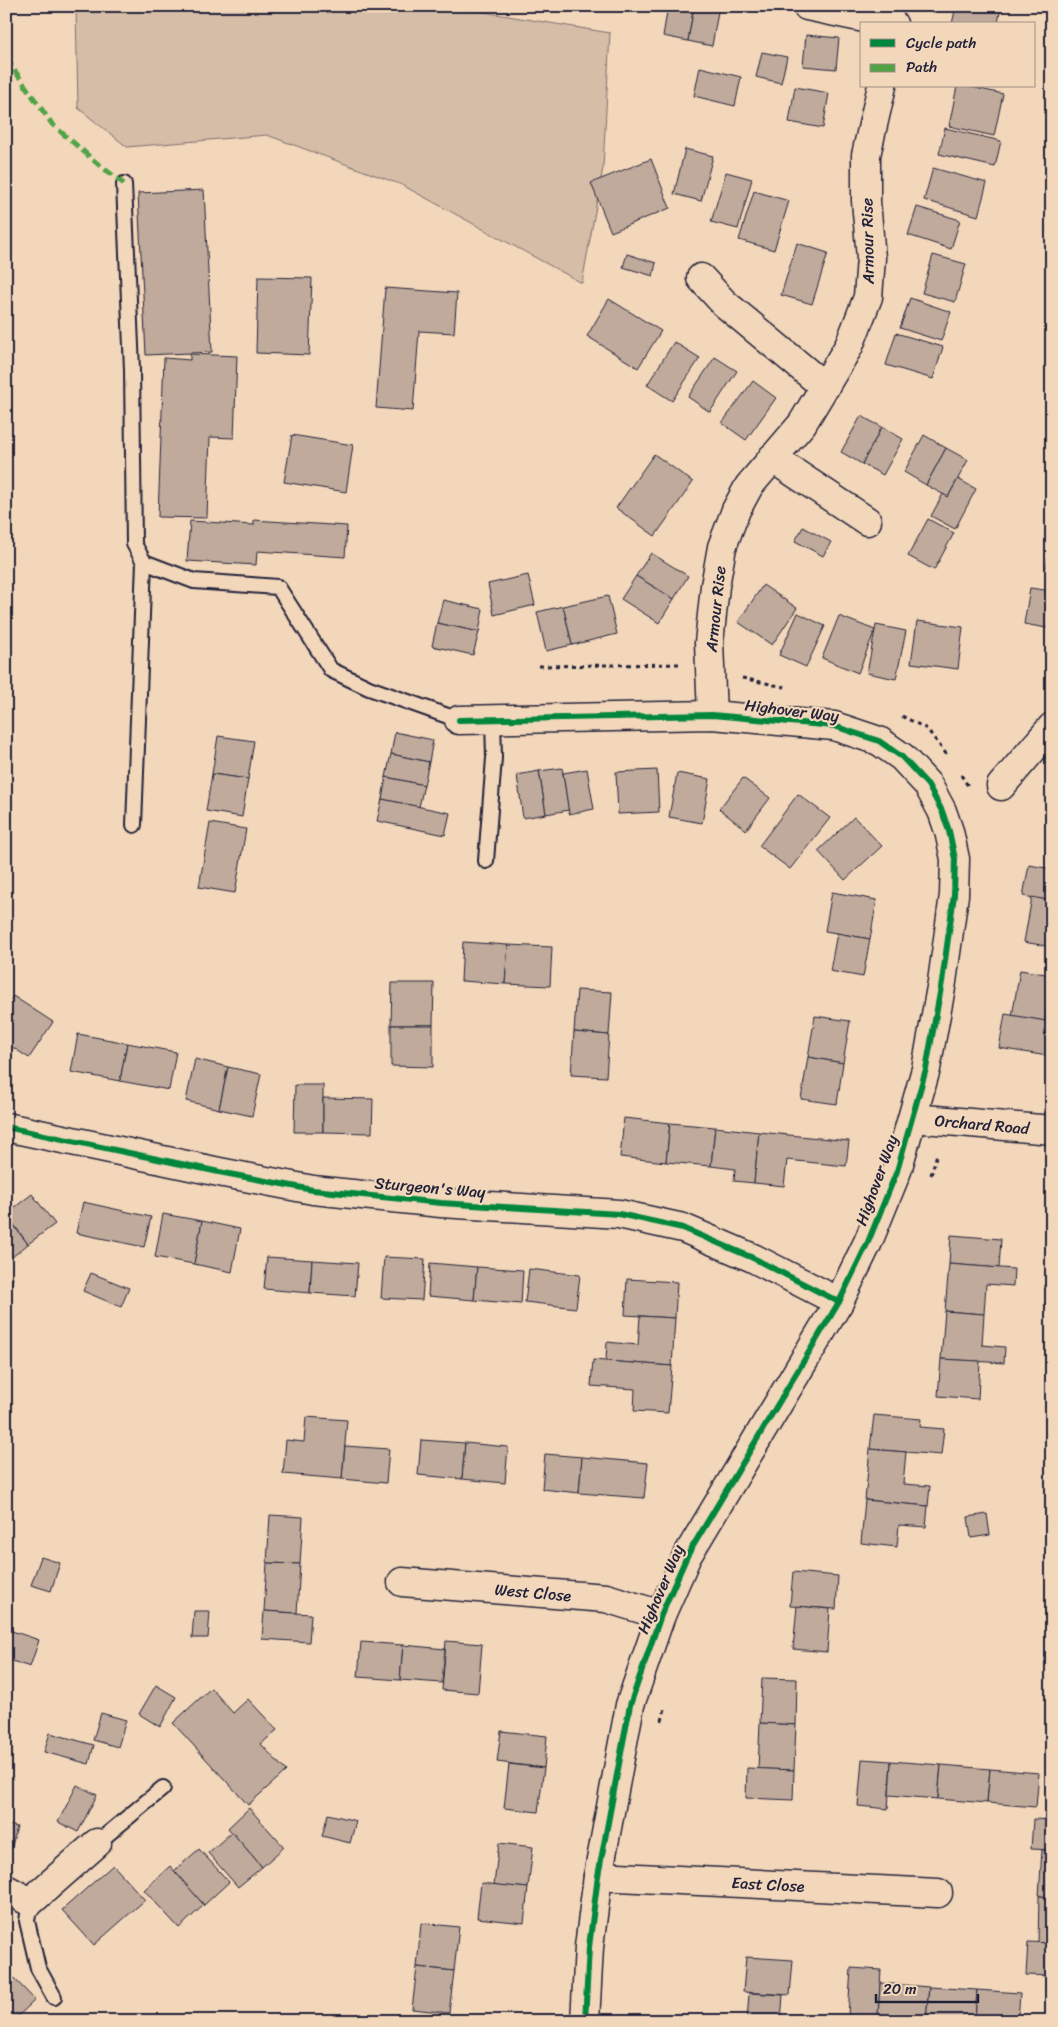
<svg xmlns="http://www.w3.org/2000/svg" width="1058" height="2027" font-family="Sriracha,sans-serif">
	<style>
		.green { fill: #d5bda7; stroke: #7c7071 }
		.building { fill: #bfaa9b; stroke: #22223b }
		.lines { fill: none; stroke-linecap: round; stroke-linejoin: round }
		.lane-casing { stroke: #22223b; stroke-width: 18 }
		.street-casing { stroke: #22223b; stroke-width: 31 }
		.path { stroke: #22223b; stroke-width: 3; stroke-dasharray: 4 4; stroke-linecap: butt }
		.lane { stroke: #f3d7ba; stroke-width: 14 }
		.street { stroke: #f3d7ba; stroke-width: 28 }
		.quiet { stroke: #50a245; stroke-width: 5; stroke-dasharray: 10 5; stroke-linecap: butt }
		.cycleway-casing { stroke: #f3d7ba; stroke-width: 9 }
		.cycleway { stroke: #00873e; stroke-width: 6 }
		.labels { text-anchor: middle; stroke-width: 4.5; stroke-linejoin: round; paint-order: stroke }
		.street-label { font-size: 16px; fill: #22223b; stroke: #f3d7ba }
	</style>
	<rect width="100%" height="100%" fill="#f3d7ba"/>
	<filter id="ink" filterUnits="userSpaceOnUse"><feTurbulence type="fractalNoise" baseFrequency=".02" numOctaves="2"/><feDisplacementMap in="SourceGraphic" scale="10" xChannelSelector="R" yChannelSelector="G"/><feConvolveMatrix kernelMatrix="1 2 1 2 8 2 1 2 1" color-interpolation-filters="sRGB"/></filter>
	<g filter="url(#ink)">
		<path class="green" d="M76,6H448L610,33L603,168L582,283L402,185L267,135L127,147L78,108Z"/>
		<g class="building">
			<path d="M668,6H694L688,41L663,36Z"/>
			<path d="M694,6H719L712,46L688,41Z"/>
			<path d="M956,6H1001L998,24H952Z"/>
			<path d="M806,35L839,38L836,69L803,66Z"/>
			<path d="M762,52L787,57L781,83L756,77Z"/>
			<path d="M700,67L741,77L735,106L694,96Z"/>
			<path d="M957,86H967L1003,94L994,136L949,126Z"/>
			<path d="M795,87L829,93L823,128L789,122Z"/>
			<path d="M945,128L1001,141L995,167L939,154Z"/>
			<path d="M685,149L713,156L701,201L674,194Z"/>
			<path d="M651,159L670,208L611,232L591,183Z"/>
			<path d="M933,168L987,183L978,216L924,200Z"/>
			<path d="M726,172L752,179L738,229L711,222Z"/>
			<path d="M204,190L212,352L146,355L138,193Z"/>
			<path d="M754,191L789,201L774,250L739,240Z"/>
			<path d="M917,207L960,220L951,249L908,235Z"/>
			<path d="M797,243L828,253L812,304L781,295Z"/>
			<path d="M627,254L656,263L653,276L623,267Z"/>
			<path d="M933,255L966,264L955,302L922,293Z"/>
			<path d="M258,277L312,278L309,355L256,353Z"/>
			<path d="M385,288L457,293L454,333L419,331L413,411L376,408Z"/>
			<path d="M910,298L951,312L941,341L900,328Z"/>
			<path d="M609,299L661,331L638,368L587,336Z"/>
			<path d="M896,333L943,347L933,379L886,365Z"/>
			<path d="M674,342L700,358L672,401L647,385Z"/>
			<path d="M190,354L237,356L234,438L210,437L207,518L158,517L164,358L190,360Z"/>
			<path d="M715,357L737,371L710,412L688,397Z"/>
			<path d="M753,381L776,398L746,440L722,423Z"/>
			<path d="M861,416L882,427L862,464L841,452Z"/>
			<path d="M882,427L903,439L883,475L862,464Z"/>
			<path d="M292,435L353,445L346,492L284,482Z"/>
			<path d="M924,435L946,448L926,485L904,472Z"/>
			<path d="M946,448L968,460L948,497L926,485Z"/>
			<path d="M654,454L693,482L655,536L616,508Z"/>
			<path d="M958,479L976,489L955,529L931,516L943,494L948,497Z"/>
			<path d="M928,519L954,533L934,570L908,556Z"/>
			<path d="M254,520L347,526L345,557L257,551L256,565L187,561L190,521L254,525Z"/>
			<path d="M803,527L831,542L823,556L795,541Z"/>
			<path d="M1052,534V569L1046,568Z"/>
			<path d="M651,553L688,576L674,599L636,576Z"/>
			<path d="M528,575L535,605L494,615L488,584Z"/>
			<path d="M636,576L674,599L659,623L621,599Z"/>
			<path d="M763,585L797,608L772,645L738,622Z"/>
			<path d="M1030,588L1052,591V629L1024,624Z"/>
			<path d="M608,596L617,634L572,645L563,606Z"/>
			<path d="M443,600L483,609L479,632L437,623Z"/>
			<path d="M563,606L572,645L546,651L537,612Z"/>
			<path d="M798,613L825,626L806,667L779,655Z"/>
			<path d="M839,616L875,630L858,673L822,658Z"/>
			<path d="M917,621L963,627L958,669L911,663Z"/>
			<path d="M437,623L479,632L473,655L432,646Z"/>
			<path d="M876,625L906,631L896,679L867,673Z"/>
			<path d="M395,732L433,740L429,762L391,754Z"/>
			<path d="M218,736L254,741L248,779L212,774Z"/>
			<path d="M391,754L429,762L424,785L386,777Z"/>
			<path d="M562,768L569,810L546,814L539,771Z"/>
			<path d="M587,769L594,809L569,814L563,773Z"/>
			<path d="M657,770L659,812L618,814L616,772Z"/>
			<path d="M539,771L546,814L523,818L517,775Z"/>
			<path d="M677,773L710,779L702,823L669,817Z"/>
			<path d="M212,774L248,779L242,817L206,811Z"/>
			<path d="M386,777L424,785L419,807L382,799Z"/>
			<path d="M743,778L770,798L746,830L719,809Z"/>
			<path d="M798,794L830,818L790,869L759,846Z"/>
			<path d="M382,799L450,813L445,835L377,821Z"/>
			<path d="M854,817L882,846L845,880L818,851Z"/>
			<path d="M210,823L246,829L235,893L199,887Z"/>
			<path d="M1029,865L1052,869V901L1023,896Z"/>
			<path d="M832,892L877,900L870,939L825,931Z"/>
			<path d="M1032,897L1052,901V947L1024,942Z"/>
			<path d="M837,933L870,939L863,977L830,971Z"/>
			<path d="M463,942L508,945L505,984L461,981Z"/>
			<path d="M508,945L552,947L550,986L505,984Z"/>
			<path d="M1020,970L1052,975L1045,1021L1012,1016Z"/>
			<path d="M392,983H434L433,1025H391Z"/>
			<path d="M577,990L612,992L609,1035L574,1032Z"/>
			<path d="M13,996L53,1022L29,1058L6,1043V1006Z"/>
			<path d="M1005,1014L1052,1022L1047,1056L999,1048Z"/>
			<path d="M815,1016L850,1021L843,1063L808,1057Z"/>
			<path d="M391,1025H433V1067L391,1066Z"/>
			<path d="M574,1032L609,1035L606,1077L571,1075Z"/>
			<path d="M78,1034L127,1043L120,1081L71,1072Z"/>
			<path d="M127,1043L176,1052L169,1090L120,1081Z"/>
			<path d="M808,1057L843,1063L837,1104L801,1099Z"/>
			<path d="M195,1059L228,1067L219,1109L186,1101Z"/>
			<path d="M228,1067L261,1074L252,1116L219,1109Z"/>
			<path d="M295,1085H323V1132H294Z"/>
			<path d="M323,1098L373,1099L372,1133L323,1132Z"/>
			<path d="M624,1118L670,1123L666,1162L620,1157Z"/>
			<path d="M670,1123L715,1127L711,1166L666,1162Z"/>
			<path d="M715,1127L759,1132L754,1183L734,1181L735,1169L711,1166Z"/>
			<path d="M759,1132L849,1141L846,1166L787,1160L784,1186L754,1183Z"/>
			<path d="M32,1194L55,1224L28,1244L6,1214Z"/>
			<path d="M83,1202L151,1217L144,1247L76,1233Z"/>
			<path d="M163,1214L202,1221L194,1264L155,1257Z"/>
			<path d="M6,1216L28,1244L6,1262Z"/>
			<path d="M202,1221L240,1229L232,1272L194,1264Z"/>
			<path d="M951,1235L1001,1239L999,1268L949,1264Z"/>
			<path d="M267,1257L312,1260L310,1293L264,1289Z"/>
			<path d="M384,1257L425,1259L422,1300L381,1298Z"/>
			<path d="M312,1260L358,1263L355,1296L310,1293Z"/>
			<path d="M430,1263L477,1267L474,1300L428,1296Z"/>
			<path d="M949,1264L1014,1269L1013,1286L986,1284L984,1314L945,1311Z"/>
			<path d="M477,1267L523,1270L521,1304L474,1300Z"/>
			<path d="M529,1269L580,1275L576,1308L525,1302Z"/>
			<path d="M91,1273L129,1288L121,1307L83,1291Z"/>
			<path d="M6,1276L13,1278L9,1292L6,1291Z"/>
			<path d="M627,1279L677,1282L675,1318L625,1315Z"/>
			<path d="M945,1311L984,1314L982,1345L1005,1347L1004,1363L941,1359Z"/>
			<path d="M640,1316L675,1318L672,1366L606,1361L607,1342L638,1345Z"/>
			<path d="M941,1359L980,1361L978,1399L938,1396Z"/>
			<path d="M593,1360L672,1366L668,1413L634,1411L635,1389L591,1386Z"/>
			<path d="M874,1415L921,1419L920,1427L944,1429L941,1455L870,1449Z"/>
			<path d="M306,1417L347,1420L342,1479L283,1474L286,1440L304,1442Z"/>
			<path d="M421,1440L465,1443L462,1479L418,1475Z"/>
			<path d="M465,1443L508,1447L505,1483L462,1479Z"/>
			<path d="M345,1446L389,1449L386,1483L342,1479Z"/>
			<path d="M870,1449L906,1452L903,1484L930,1486L928,1506L865,1500Z"/>
			<path d="M545,1454L582,1457L579,1493L542,1489Z"/>
			<path d="M582,1457L648,1463L644,1498L579,1493Z"/>
			<path d="M865,1500L928,1506L926,1527L899,1525L897,1547L861,1543Z"/>
			<path d="M987,1514L990,1535L971,1538L968,1517Z"/>
			<path d="M270,1515L303,1517L300,1564L267,1563Z"/>
			<path d="M41,1557L60,1563L51,1591L31,1585Z"/>
			<path d="M267,1563L300,1564L297,1613L264,1611Z"/>
			<path d="M793,1572L838,1576L836,1609L790,1606Z"/>
			<path d="M797,1606L830,1609L827,1652L793,1649Z"/>
			<path d="M194,1611H210L208,1638H192Z"/>
			<path d="M264,1611L311,1614L309,1642L262,1639Z"/>
			<path d="M6,1629L39,1640L30,1667L6,1659Z"/>
			<path d="M446,1641L482,1644L478,1693L442,1690Z"/>
			<path d="M361,1642L403,1645L400,1680L358,1677Z"/>
			<path d="M403,1645L445,1649L442,1683L400,1680Z"/>
			<path d="M762,1678L797,1679L796,1725L760,1723Z"/>
			<path d="M156,1685L176,1697L160,1727L139,1714Z"/>
			<path d="M211,1688L233,1713L248,1699L277,1730L261,1744L286,1771L248,1805L173,1723Z"/>
			<path d="M101,1713L126,1720L118,1747L93,1740Z"/>
			<path d="M760,1723L796,1725L794,1770L758,1769Z"/>
			<path d="M501,1731L547,1736L544,1768L497,1762Z"/>
			<path d="M50,1733L94,1745L89,1764L44,1752Z"/>
			<path d="M862,1759L891,1761L888,1809L858,1806Z"/>
			<path d="M891,1761L941,1765L938,1799L889,1795Z"/>
			<path d="M509,1764L544,1768L538,1812L504,1808Z"/>
			<path d="M941,1765L990,1769L987,1803L938,1799Z"/>
			<path d="M747,1768L794,1770L793,1800L746,1798Z"/>
			<path d="M990,1769L1039,1773L1036,1807L987,1803Z"/>
			<path d="M77,1785L97,1795L78,1832L58,1822Z"/>
			<path d="M249,1808L284,1847L262,1867L228,1828Z"/>
			<path d="M328,1814L356,1821L350,1843L322,1836Z"/>
			<path d="M1033,1819L1052,1820V1850L1031,1849Z"/>
			<path d="M6,1824L17,1827L10,1853L6,1852Z"/>
			<path d="M232,1832L262,1867L238,1887L208,1853Z"/>
			<path d="M499,1843L533,1847L528,1888L494,1885Z"/>
			<path d="M199,1849L229,1882L204,1905L174,1871Z"/>
			<path d="M1042,1850H1052V1897L1039,1896Z"/>
			<path d="M113,1865L145,1900L94,1945L62,1910Z"/>
			<path d="M170,1866L204,1905L179,1928L144,1890Z"/>
			<path d="M481,1883L528,1888L524,1923L477,1918Z"/>
			<path d="M1039,1896L1052,1897V1943H1038Z"/>
			<path d="M421,1923L459,1927L454,1971L417,1967Z"/>
			<path d="M1028,1942L1052,1943V1976L1026,1975Z"/>
			<path d="M746,1957L793,1960L790,1995L743,1992Z"/>
			<path d="M417,1967L454,1971L449,2013L412,2009Z"/>
			<path d="M851,1968L881,1970L878,2017L848,2015Z"/>
			<path d="M6,1970L35,2000L13,2021H6Z"/>
			<path d="M880,1983L929,1987L926,2021L878,2017Z"/>
			<path d="M929,1987L977,1990L975,2021H926Z"/>
			<path d="M977,1990L1020,1993L1018,2021H975Z"/>
			<path d="M749,1993L783,1995L781,2021H747Z"/>
		</g>
		<g class="lines">
			<defs>
				<g id="lane">
					<path d="M124,184L132,369L134,544L144,562L134,825"/>
					<path d="M144,562L194,581L278,587L331,670L369,688L459,720"/>
					<path d="M486,861L494,758L493,719"/>
					<path d="M97,1843L163,1788"/>
					<path d="M30,1902L27,1921L38,1968L54,1997"/>
				</g>
				<g id="street">
					<path d="M807,6L893,24"/>
					<path d="M701,278L724,303L825,387"/>
					<path d="M772,458L867,521"/>
					<path d="M712,715L709,643L715,586L722,547L736,510L749,486L802,424L849,346L868,297L871,258L866,201V155L882,86"/>
					<path d="M459,720L712,715L834,726L879,741L902,757L928,785L942,811L949,831L955,859L954,895L942,982L926,1069L897,1171L868,1242L839,1302L687,1556L661,1615L630,1705L598,1876L589,1947L585,2021"/>
					<path d="M1001,786L1052,727"/>
					<path d="M913,1118L1052,1130"/>
					<path d="M6,1127L219,1172L313,1190L441,1203L619,1214L683,1228L753,1258L839,1302"/>
					<path d="M402,1582L606,1598L661,1615"/>
					<path d="M598,1876L938,1893"/>
					<path d="M6,1889L30,1902L97,1843"/>
				</g>
			</defs>
			<use href="#lane" class="lane-casing"/>
			<use href="#street" class="street-casing"/>
			<g class="path">
				<path d="M539,666L680,664"/>
				<path d="M742,678L789,688"/>
				<path d="M902,716L927,729L947,755"/>
				<path d="M961,775L968,786"/>
				<path d="M931,1175L937,1154"/>
				<path d="M662,1721L665,1708"/>
			</g>
			<use href="#lane" class="lane"/>
			<use href="#street" class="street"/>
			<path class="quiet" d="M6,58L52,124L98,164L124,184"/>
			<defs>
				<g id="cycleway">
					<path d="M459,720L712,715L834,726L879,741L902,757L928,785L942,811L949,831L955,859L954,895L942,982L926,1069L897,1171L868,1242L839,1302L687,1556L661,1615L630,1705L598,1876L589,1947L585,2021"/>
					<path d="M6,1127L219,1172L313,1190L441,1203L619,1214L683,1228L753,1258L839,1302"/>
				</g>
			</defs>
			<use href="#cycleway" class="cycleway-casing"/>
			<use href="#cycleway" class="cycleway"/>
		</g>
	</g>
	<g class="labels">
		<g class="street-label">
			<text transform="translate(867 241) rotate(-91)" y="6">Armour Rise</text>
			<text transform="translate(715 609) rotate(-84)" y="6">Armour Rise</text>
			<text transform="translate(792 710) rotate(7)" y="6">Highover Way</text>
			<text transform="translate(982 1124) rotate(5)" y="6">Orchard Road</text>
			<text transform="translate(876 1180) rotate(-70)" y="6">Highover Way</text>
			<text transform="translate(430 1187) rotate(5)" y="6">Sturgeon's Way</text>
			<text transform="translate(660 1589) rotate(-67)" y="6">Highover Way</text>
			<text transform="translate(533 1592) rotate(5)" y="6">West Close</text>
			<text transform="translate(768 1884) rotate(3)" y="6">East Close</text>
		</g>
	</g>
	<rect width="1058" height="2027" fill="none" stroke="#f3d7ba" stroke-width="25"/>
	<rect x="12" y="12" width="1033" height="2002" fill="none" stroke="#22223b" stroke-width="2" filter="url(#ink)"/>
	<rect x="860" y="22" width="175" height="65" fill="#f3d7ba" stroke="#9f8f87"/>
	<rect x="870" y="39" width="25" height="8" fill="#00873e" stroke="#9f8f87"/>
	<text x="906" y="48" font-size="15" fill="#22223b">Cycle path</text>
	<rect x="870" y="64" width="25" height="8" fill="#50a245" stroke="#9f8f87"/>
	<text x="906" y="72" font-size="15" fill="#22223b">Path</text>
	<path d="M876 1994v8h102v-8" fill="none" stroke="#22223b" stroke-width="2.5"/>
	<text x="883" y="1994" font-size="15" fill="#22223b" stroke="#f3d7ba" stroke-width="4" paint-order="stroke">20 m</text>
</svg>
